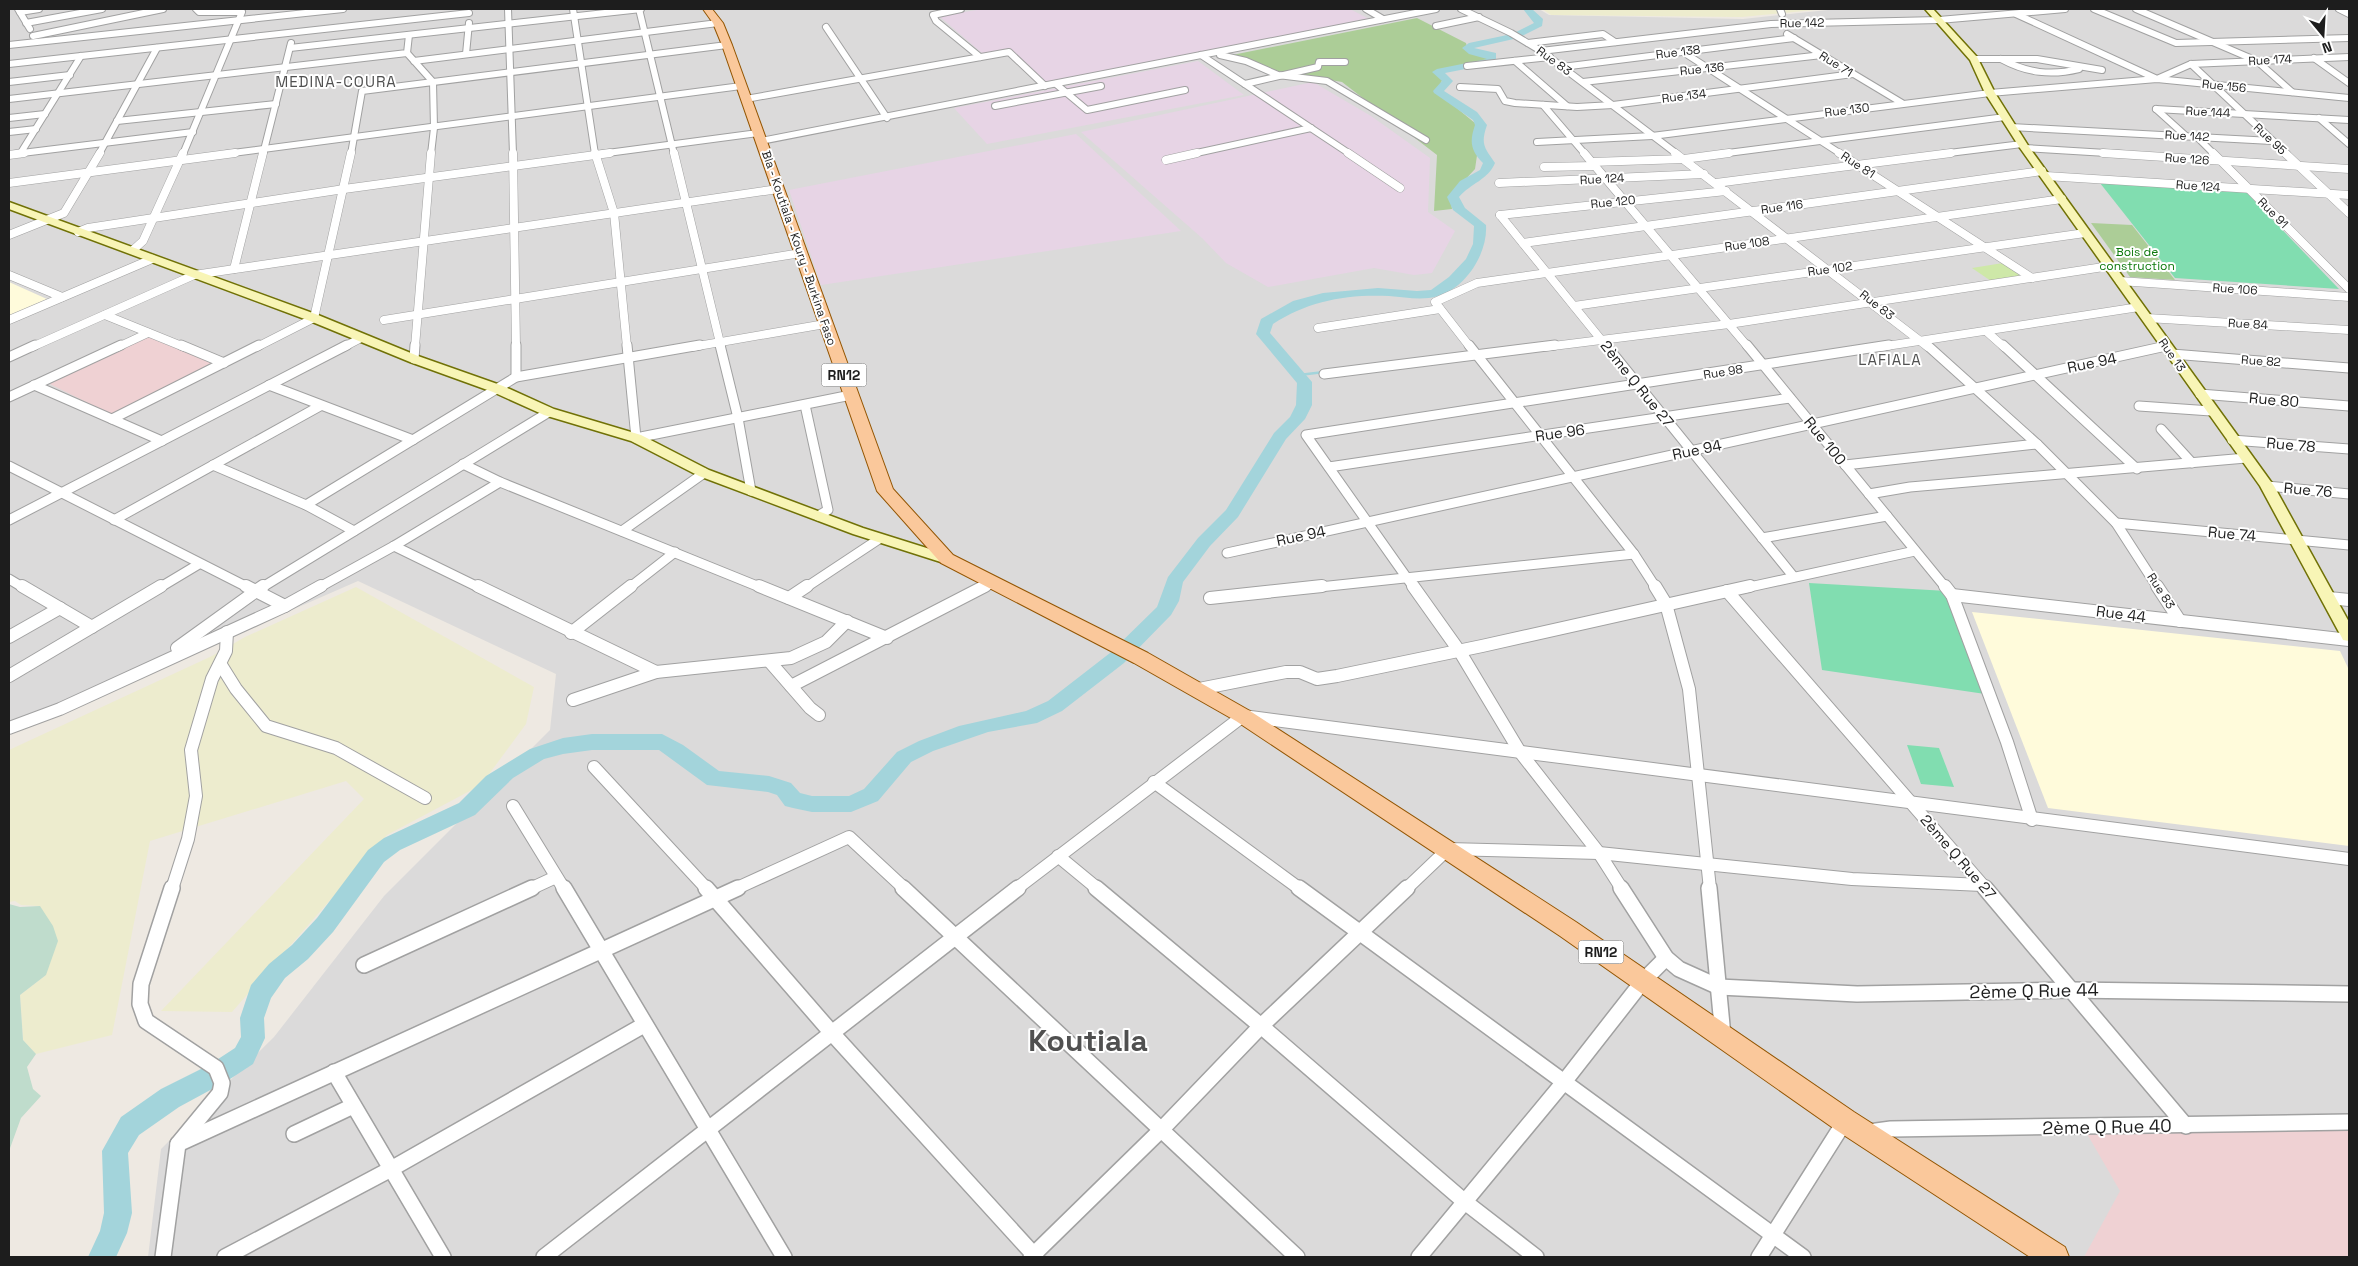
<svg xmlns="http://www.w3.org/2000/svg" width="2358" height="1266" font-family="'Space Grotesk',sans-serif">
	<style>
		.residential { fill: #dbdada }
		.commercial { fill: #efd1d3 }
		.industrial { fill: #e7d4e5 }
		.education { fill: #fffbdb }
		.farmland { fill: #edecce }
		.grass { fill: #cee8a8 }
		.forest { fill: #accd97 }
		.wetland { fill: #bfdccc }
		.pitch { fill: #81ddb0 }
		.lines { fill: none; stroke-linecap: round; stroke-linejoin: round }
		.stream { stroke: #a3d4db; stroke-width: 2.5 }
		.river { fill: #a3d4db; fill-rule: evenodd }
		.street-far4-casing { stroke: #a1a1a1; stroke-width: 8 }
		.street-far3-casing { stroke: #a1a1a1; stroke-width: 9 }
		.street-far2-casing { stroke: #a1a1a1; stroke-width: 11 }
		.street-far1-casing { stroke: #a1a1a1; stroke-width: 14 }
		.street-casing { stroke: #a1a1a1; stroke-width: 18 }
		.secondary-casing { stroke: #707106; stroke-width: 3 }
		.primary-casing { stroke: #935502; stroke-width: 2 }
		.street-far4 { stroke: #fff; stroke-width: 6 }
		.street-far3 { stroke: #fff; stroke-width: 8 }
		.street-far2 { stroke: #fff; stroke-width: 9 }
		.street-far1 { stroke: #fff; stroke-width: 12 }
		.street { stroke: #fff; stroke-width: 15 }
		.secondary { fill: #f8f5b6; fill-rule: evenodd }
		.primary { fill: #fac89b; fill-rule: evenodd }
		.labels { text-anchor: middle; stroke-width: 4; stroke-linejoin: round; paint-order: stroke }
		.far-street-label { font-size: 12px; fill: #1d1d1d; stroke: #fff }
		.far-park-label { font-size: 12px; fill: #0e790c; stroke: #fff }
		.shield { fill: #fff; stroke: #616161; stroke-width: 1 }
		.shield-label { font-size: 14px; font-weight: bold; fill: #1d1d1d }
		.far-quarter-label { font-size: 15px; letter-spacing: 1px; fill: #505050; stroke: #fff }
		.street-label { font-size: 15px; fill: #1d1d1d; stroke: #fff }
		.near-street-label { font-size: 18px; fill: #1d1d1d; stroke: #fff }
		.near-town-label { font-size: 30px; font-weight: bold; fill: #505050; stroke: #fff }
	</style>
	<rect width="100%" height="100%" fill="#eee9e2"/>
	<path class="residential" d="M9,9H1539L1549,15L1743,19L1837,9H2349V1257H148L161,1149L274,1037L384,896L550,730L556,674L358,581L9,734Z"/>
	<g class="commercial">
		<path d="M146,336L215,364L112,415L46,382Z"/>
		<path d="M2349,1126V1257H2084L2120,1191L2086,1132Z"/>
	</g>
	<g class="industrial">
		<path d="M983,9H1350L1371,20L1049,84L1008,50L983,54L939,16Z"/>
		<path d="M1198,61L1244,95L987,144L954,108Z"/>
		<path d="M1313,82L1371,116L1430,158L1428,212L1455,231L1432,273L1414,275L1374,268L1268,287L1226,263L1202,238L1081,132Z"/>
		<path d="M1076,134L1181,231L821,285L789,190Z"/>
	</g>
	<g class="education">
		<path d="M9,282L47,299L9,316Z"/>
		<path d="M1972,612L2340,651L2349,670V846L2048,808Z"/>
	</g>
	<g class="farmland">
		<path d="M1542,9H1825L1742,17L1551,15Z"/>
		<path d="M356,587L534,687L526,724L481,785L387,835L232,1012L161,1011L364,799L346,781L150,841L112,1035L36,1054L23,1040L20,995L46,975L40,906L21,905L15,901L9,902V750L212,656L245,637Z"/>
	</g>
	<path class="grass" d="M2003,263L2022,276L1991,281L1972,268Z"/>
	<g class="forest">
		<path d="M1417,18L1466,43L1468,52L1488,56L1489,59L1442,72L1443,79L1436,91L1481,128L1475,169L1450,196L1452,209L1434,211L1437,155L1342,82L1278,71L1232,55Z"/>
		<path d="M2091,223L2132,225L2175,280L2130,277Z"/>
	</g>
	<path class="wetland" d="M9,904L20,907L40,906L53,926L58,941L46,975L20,995L23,1040L36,1054L27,1067L33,1089L41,1096L21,1118L9,1151Z"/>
	<g class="pitch">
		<path d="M2100,183L2246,192L2339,289L2175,278Z"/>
		<path d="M1809,583L1947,591L1985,694L1822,670Z"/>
		<path d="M1907,745L1939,748L1954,787L1921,784Z"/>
	</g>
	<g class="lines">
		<path class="stream" d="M1299,375L1324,372"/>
		<path class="river" d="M1523,9H1532L1543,19L1542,26L1518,38L1474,48L1496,53V63L1445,73L1453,81L1444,91L1477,112L1487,125C1480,145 1485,148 1495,163C1488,180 1471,183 1459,197L1465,208L1486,225C1488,253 1466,288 1438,296C1421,301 1406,297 1389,296C1346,294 1308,301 1273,324L1270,333L1312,382V405L1305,419L1286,439L1238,517L1210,546L1183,582L1179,601L1171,615L1124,663L1062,711L1037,723L988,732L933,751L911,762L878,801L851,812H812L793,808L785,806L777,795L768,792L707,785L659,750H592L563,754L544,759L513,778L475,815L400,850L384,862L333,932L308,959L285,978L271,998L264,1018L265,1038L253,1064L227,1081L179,1107L139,1135L128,1153L132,1213L127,1233L116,1257H88L100,1231L104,1213L102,1151L121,1117L161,1089L209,1065L235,1048L241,1037L240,1018L251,985L269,964L292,945L317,918L368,850L384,838L459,803L486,776L530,749L563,738L592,734H662L683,745L719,771L769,776L791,783L800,793L812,796H849L864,789L897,752L919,741L959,726L1026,711L1048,701L1110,653L1157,607L1168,577L1198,538L1226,510L1274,433L1290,417L1296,405L1297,383L1256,334L1261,319L1293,301L1323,293L1378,288L1417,291L1431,290L1449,277L1466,259L1473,244L1474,226L1453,210L1447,197L1460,181L1480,170L1483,163C1471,151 1469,142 1475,125L1473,120L1434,93L1433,91L1442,81L1432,72L1437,69L1487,59L1469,54L1462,48L1469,43L1512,34L1534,23Z"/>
		<defs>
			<g id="street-far4">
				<path d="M18,9L30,29"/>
				<path d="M508,9L513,154"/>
				<path d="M573,9L595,154"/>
				<path d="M639,9L674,154"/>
				<path d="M961,9L933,15L936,21L980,57"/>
				<path d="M1366,9L1383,19"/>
				<path d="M1461,9L1511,33L1541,51L1677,154"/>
				<path d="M1780,9L1782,14"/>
				<path d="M2094,9L2176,43L2349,38"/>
				<path d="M2136,9L2257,61L2292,92"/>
				<path d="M2339,9L2349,14"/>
				<path d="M20,12L39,9"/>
				<path d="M2016,14L2157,79L2191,64L2349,57"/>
				<path d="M26,23L102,9"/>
				<path d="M1436,26L1479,17"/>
				<path d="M826,27L887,118"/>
				<path d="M1787,34L1902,103"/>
				<path d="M33,36L163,9"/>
				<path d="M1528,43L1603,34L1615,42"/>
				<path d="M9,45L343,9"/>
				<path d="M290,48L641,9"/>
				<path d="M1541,51L1771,24L1939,20L2065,9"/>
				<path d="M1683,52L1841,154"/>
				<path d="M407,53L433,82L434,128L431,154"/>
				<path d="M466,54L469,23"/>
				<path d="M1201,55L1350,154"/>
				<path d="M1220,55L1246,61L1278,75L1327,81L1426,140"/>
				<path d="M2314,58L2349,83"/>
				<path d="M1974,59H2037L2102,70"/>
				<path d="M2001,59C2027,73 2051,76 2079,69"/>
				<path d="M414,61L718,23"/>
				<path d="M1515,61L1567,106"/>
				<path d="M9,64L469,13"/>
				<path d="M2191,64L2287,154"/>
				<path d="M1467,66L1550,57"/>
				<path d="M1562,67L1794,38"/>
				<path d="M9,82L70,75"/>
				<path d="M1583,82L1822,55"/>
				<path d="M1056,84L1087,110L1185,90"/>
				<path d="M1245,84L1318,67L1319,62H1345"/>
				<path d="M1460,87L1498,89L1505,101L1515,103L1577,107L1613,105L1853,74"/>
				<path d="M9,99L407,53L409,35"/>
				<path d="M746,99L1009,52L1045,86"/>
				<path d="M1543,105L1585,154"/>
				<path d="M995,106L1101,86"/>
				<path d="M2156,109L2349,120"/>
				<path d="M2156,109L2186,136"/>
				<path d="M9,118L45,114"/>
				<path d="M2319,118L2349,144"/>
				<path d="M117,121L276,104"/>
				<path d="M2011,127L2272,141"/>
				<path d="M9,132L36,129"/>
				<path d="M2197,137L2214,154"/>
				<path d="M761,141L1436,9"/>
				<path d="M1537,142L1652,136L1990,93L2157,79L2349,98"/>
				<path d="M2025,148L2123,154"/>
				<path d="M14,154L193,132"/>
				<path d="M20,154L81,56"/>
				<path d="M99,154L157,48"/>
				<path d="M183,154L242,12H199L196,9"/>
				<path d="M225,154L741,86"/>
				<path d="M263,154L291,43"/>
				<path d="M351,154L362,91L727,45"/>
				<path d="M600,154L758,133"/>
				<path d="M1192,154L1311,128"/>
				<path d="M1720,154L2005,117"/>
				<path d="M1941,154L2022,144"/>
			</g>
			<g id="street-far3">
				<path d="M513,153L516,347"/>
				<path d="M595,153L614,213L627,347"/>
				<path d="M674,153L721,347"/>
				<path d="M1348,153L1400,188"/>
				<path d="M1584,153L1748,347"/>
				<path d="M1675,153L1928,347"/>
				<path d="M1839,153L2032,278"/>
				<path d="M2103,153L2349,169"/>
				<path d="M2213,153L2349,289"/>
				<path d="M2285,153L2349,213"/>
				<path d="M9,155L24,153"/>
				<path d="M1166,160L1197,153"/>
				<path d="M1591,162L1684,159L1729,153"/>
				<path d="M1544,167L1594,166"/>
				<path d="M2046,176L2349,195"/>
				<path d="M9,183L235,153"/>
				<path d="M1499,183L1704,174"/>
				<path d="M1716,183L1951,153"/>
				<path d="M1500,215L1607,347"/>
				<path d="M1500,215L1726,191"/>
				<path d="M78,232L88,228L344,189L610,153"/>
				<path d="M9,235L64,213L100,153"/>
				<path d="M1523,243L2042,171"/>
				<path d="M133,250L143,241L183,153"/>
				<path d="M234,269L263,153"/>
				<path d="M9,275L62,297"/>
				<path d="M2120,281L2349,297"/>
				<path d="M1574,306L2085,233"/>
				<path d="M105,315L184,347"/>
				<path d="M2147,318L2349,330"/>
				<path d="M9,320L152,259"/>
				<path d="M384,320L801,253"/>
				<path d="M1318,328L1440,309"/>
				<path d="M1986,331L2004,347"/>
				<path d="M32,347L194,275L778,189"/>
				<path d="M118,347L148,333"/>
				<path d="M257,347L314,318L351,153"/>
				<path d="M344,347L361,338"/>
				<path d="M415,347L431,153"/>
				<path d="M692,347L825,324"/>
				<path d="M1470,347L1435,302L1477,283L2062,199"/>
				<path d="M1545,347L1729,324L2110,266"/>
				<path d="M1880,347L2139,307"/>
				<path d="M2163,347L2166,346"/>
			</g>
			<g id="street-far2">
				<path d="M181,345L224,363"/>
				<path d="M516,345V377"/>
				<path d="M627,345L636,438L851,395"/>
				<path d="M720,345L738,418L751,491"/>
				<path d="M1469,345L1634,554L1656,588"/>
				<path d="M1606,345L1793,576"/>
				<path d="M1747,345L1946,588"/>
				<path d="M1927,345L2037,444L2116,523L2158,588"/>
				<path d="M2003,345L2137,469"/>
				<path d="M2172,354L2349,368"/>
				<path d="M9,357L35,345"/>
				<path d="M414,359L415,345"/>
				<path d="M1324,374L1555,345"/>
				<path d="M34,385L162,441"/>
				<path d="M269,385L413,440"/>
				<path d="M2200,394L2349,406"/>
				<path d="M9,397L121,345"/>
				<path d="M805,405L828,510L818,516"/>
				<path d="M2139,406L2211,411"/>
				<path d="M112,419L259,345"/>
				<path d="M2161,429L2192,463"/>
				<path d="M2232,440L2349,449"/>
				<path d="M463,464L500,482L762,588"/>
				<path d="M213,465L306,505L354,531"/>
				<path d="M1845,465L2037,444"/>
				<path d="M9,466L249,588"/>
				<path d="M1329,467L1790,398"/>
				<path d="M2267,486L2349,494"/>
				<path d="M1869,494L1910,487L2246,458"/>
				<path d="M306,505L516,377L700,345"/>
				<path d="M9,520L347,345"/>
				<path d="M114,520L320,406"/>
				<path d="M2116,523L2349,545"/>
				<path d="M622,531L704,473"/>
				<path d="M1762,538L1887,516"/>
				<path d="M394,546L480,588"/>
				<path d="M1227,553L2166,346"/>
				<path d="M9,579L24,588"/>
				<path d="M159,588L199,564"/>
				<path d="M261,588L549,412"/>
				<path d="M318,588L394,546L500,482"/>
				<path d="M629,588L675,552"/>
				<path d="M805,588L879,539"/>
				<path d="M983,588L992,583"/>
				<path d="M1310,588L1634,554"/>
				<path d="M1414,588L1306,435L1889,345"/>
				<path d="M1745,588L1915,551"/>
			</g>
			<g id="street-far1">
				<path d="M22,586L92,627"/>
				<path d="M246,586L285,606"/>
				<path d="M478,586L656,672"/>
				<path d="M759,586L887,638"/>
				<path d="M1413,586L1460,652L1520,752L1599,853L1622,889"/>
				<path d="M1655,586L1666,604L1689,689L1710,889"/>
				<path d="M1945,586L1952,595L2007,742L2032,820"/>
				<path d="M2157,586L2180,621"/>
				<path d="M1727,591L1986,889"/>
				<path d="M1952,595L2349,640"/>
				<path d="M789,598L807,586"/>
				<path d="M1210,598L1322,586"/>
				<path d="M2329,598L2349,600"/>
				<path d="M571,633L631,586"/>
				<path d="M9,637L60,608"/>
				<path d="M177,648L263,586"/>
				<path d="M770,662L810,708L819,715"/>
				<path d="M221,665L236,689L266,726L336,748L425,798"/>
				<path d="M9,676L161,586"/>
				<path d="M791,686L985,586"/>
				<path d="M1199,689L1286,672H1300L1317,679L1337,676L1482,646L1750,586"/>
				<path d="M573,700L656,672L791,658L826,642L847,621"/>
				<path d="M9,728L60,709L285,606L321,586"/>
				<path d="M594,767L707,889"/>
				<path d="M1154,782L1300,889"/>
				<path d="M513,806L564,889"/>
				<path d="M1058,856L1098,889"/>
				<path d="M172,889L188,839L196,796L191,750L212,679L226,651L227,632"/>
				<path d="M530,889L556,877"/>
				<path d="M735,889L849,837L905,889"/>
				<path d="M1016,889L1243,716L2349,859"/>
				<path d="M1406,889L1448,849L1599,853L1852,879L1982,885"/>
			</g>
			<g id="street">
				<path d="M564,888L784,1257"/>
				<path d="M706,888L831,1032L1036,1257"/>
				<path d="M903,888L1297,1257"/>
				<path d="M1096,888L1261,1026L1465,1202L1536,1257"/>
				<path d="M1299,888L1803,1257"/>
				<path d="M1621,888L1666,958L1679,969L1719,987L1857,994L2071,990L2349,994"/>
				<path d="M1709,888L1723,1036"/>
				<path d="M1985,888L2186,1126"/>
				<path d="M364,965L532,888"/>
				<path d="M334,1072L443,1257"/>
				<path d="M1869,1132L1891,1129L2349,1122"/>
				<path d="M294,1134L353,1106"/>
				<path d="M178,1144L738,888"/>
				<path d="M163,1257L178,1144L220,1093L222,1083L216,1068L146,1021L140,1004L141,984L172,888"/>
				<path d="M225,1257L391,1169L644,1025"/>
				<path d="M544,1257L1018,888"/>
				<path d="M1031,1257L1162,1129L1261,1026L1407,888"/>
				<path d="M1419,1257L1564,1082L1643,981L1666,958"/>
				<path d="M1759,1257L1845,1121"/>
			</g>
			<g id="secondary">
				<path d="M1925,9H1933L1977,57L1995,93L2029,147L2274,486L2349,622V641L2343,640L2341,636L2260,486L2020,148L1985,93L1970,60Z"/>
				<path d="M9,202L318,315L418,356L503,386L554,409L641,435L709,470L863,528L952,556L955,559L947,564L853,534L699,476L631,441L544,415L493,392L410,362L310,321L9,209Z"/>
			</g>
			<path id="primary" d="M703,9H712L723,23L732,45L893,489L953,555L1148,653L1250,711L1576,922L1854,1112L2065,1247L2069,1257H2030L1836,1130L1560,936L1236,721L1134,663L941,563L877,491L722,45L713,23Z"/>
		</defs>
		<use href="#street-far4" class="street-far4-casing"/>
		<use href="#street-far3" class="street-far3-casing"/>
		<use href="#street-far2" class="street-far2-casing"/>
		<use href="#street-far1" class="street-far1-casing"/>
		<use href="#street" class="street-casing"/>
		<use href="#secondary" class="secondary-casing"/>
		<use href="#primary" class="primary-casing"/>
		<use href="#street-far4" class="street-far4"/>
		<use href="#street-far3" class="street-far3"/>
		<use href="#street-far2" class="street-far2"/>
		<use href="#street-far1" class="street-far1"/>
		<use href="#street" class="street"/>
		<use href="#secondary" class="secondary"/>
		<use href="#primary" class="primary"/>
	</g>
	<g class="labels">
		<g class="far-street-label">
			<text transform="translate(1802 23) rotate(-1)" y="4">Rue 142</text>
			<text transform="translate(1678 52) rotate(-7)" y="4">Rue 138</text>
			<text transform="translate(2270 60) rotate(-3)" y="4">Rue 174</text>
			<text transform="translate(1554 61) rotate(36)" y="4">Rue 83</text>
			<text transform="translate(1836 64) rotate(32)" y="4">Rue 71</text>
			<text transform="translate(1702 69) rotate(-6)" y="4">Rue 136</text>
			<text transform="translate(2224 86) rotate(6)" y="4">Rue 156</text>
			<text transform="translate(1684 96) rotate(-7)" y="4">Rue 134</text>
			<text transform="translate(1847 110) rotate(-7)" y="4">Rue 130</text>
			<text transform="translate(2208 112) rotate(3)" y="4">Rue 144</text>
			<text transform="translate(2187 136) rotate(3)" y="4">Rue 142</text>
			<text transform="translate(2270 139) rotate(43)" y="4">Rue 95</text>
			<text transform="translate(2187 159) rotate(4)" y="4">Rue 126</text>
			<text transform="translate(1858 165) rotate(33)" y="4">Rue 81</text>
			<text transform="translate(1602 179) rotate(-3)" y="4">Rue 124</text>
			<text transform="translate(2198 186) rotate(4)" y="4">Rue 124</text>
			<text transform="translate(1613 202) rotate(-6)" y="4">Rue 120</text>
			<text transform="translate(1782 207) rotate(-8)" y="4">Rue 116</text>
			<text transform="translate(2273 213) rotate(45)" y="4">Rue 91</text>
			<text transform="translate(1747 244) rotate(-8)" y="4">Rue 108</text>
			<text transform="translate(799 248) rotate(71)" y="4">Bla - Koutiala - Koury - Burkina Faso</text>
			<text transform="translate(1830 269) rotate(-8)" y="4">Rue 102</text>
			<text transform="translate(2235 289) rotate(4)" y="4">Rue 106</text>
			<text transform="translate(1877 305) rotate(38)" y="4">Rue 83</text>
			<text transform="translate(2248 324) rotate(3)" y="4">Rue 84</text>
			<text transform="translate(2172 355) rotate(55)" y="4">Rue 13</text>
			<text transform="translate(2261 361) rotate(4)" y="4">Rue 82</text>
			<text transform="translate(1723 372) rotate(-9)" y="4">Rue 98</text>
			<text transform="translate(2161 591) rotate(57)" y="4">Rue 83</text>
		</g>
		<g class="far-park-label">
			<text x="2137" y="256">Bois de<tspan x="2137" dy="14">construction</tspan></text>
		</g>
		<g class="shield">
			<rect x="821.5" y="363.5" width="45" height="23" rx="4"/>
			<rect x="1578.5" y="940.5" width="45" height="23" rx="4"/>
		</g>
		<g class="shield-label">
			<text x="844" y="380">RN12</text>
			<text x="1601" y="957">RN12</text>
		</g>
		<g class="far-quarter-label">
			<text x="336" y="87">MEDINA-COURA</text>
			<text x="1890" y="365">LAFIALA</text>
		</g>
		<g class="street-label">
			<text transform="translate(2092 363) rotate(-12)" y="5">Rue 94</text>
			<text transform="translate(1637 384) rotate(51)" y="5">2ème Q Rue 27</text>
			<text transform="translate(2274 400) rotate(5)" y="5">Rue 80</text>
			<text transform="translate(1560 433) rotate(-8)" y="5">Rue 96</text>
			<text transform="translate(1825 441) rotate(51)" y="5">Rue 100</text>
			<text transform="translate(2291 445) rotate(5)" y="5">Rue 78</text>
			<text transform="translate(1697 450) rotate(-12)" y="5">Rue 94</text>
			<text transform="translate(2308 490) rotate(5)" y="5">Rue 76</text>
			<text transform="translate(2232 534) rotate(5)" y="5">Rue 74</text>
			<text transform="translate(1301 536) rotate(-12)" y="5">Rue 94</text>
			<text transform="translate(2121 614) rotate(7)" y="5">Rue 44</text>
			<text transform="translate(1958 857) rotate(49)" y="5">2ème Q Rue 27</text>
		</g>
		<g class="near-street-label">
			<text transform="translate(2034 991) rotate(-1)" y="6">2ème Q Rue 44</text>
			<text transform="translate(2107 1127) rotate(-1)" y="6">2ème Q Rue 40</text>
		</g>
		<g class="near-town-label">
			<text x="1088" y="1051">Koutiala</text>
		</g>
	</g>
	<rect width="2358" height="1266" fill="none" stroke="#1d1d1d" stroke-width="20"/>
	<g transform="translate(2323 35) rotate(162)" stroke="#ffffff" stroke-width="4" paint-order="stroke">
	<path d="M0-4L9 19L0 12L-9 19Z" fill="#1d1d1d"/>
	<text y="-8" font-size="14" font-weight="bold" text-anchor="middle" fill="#1d1d1d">N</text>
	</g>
</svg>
